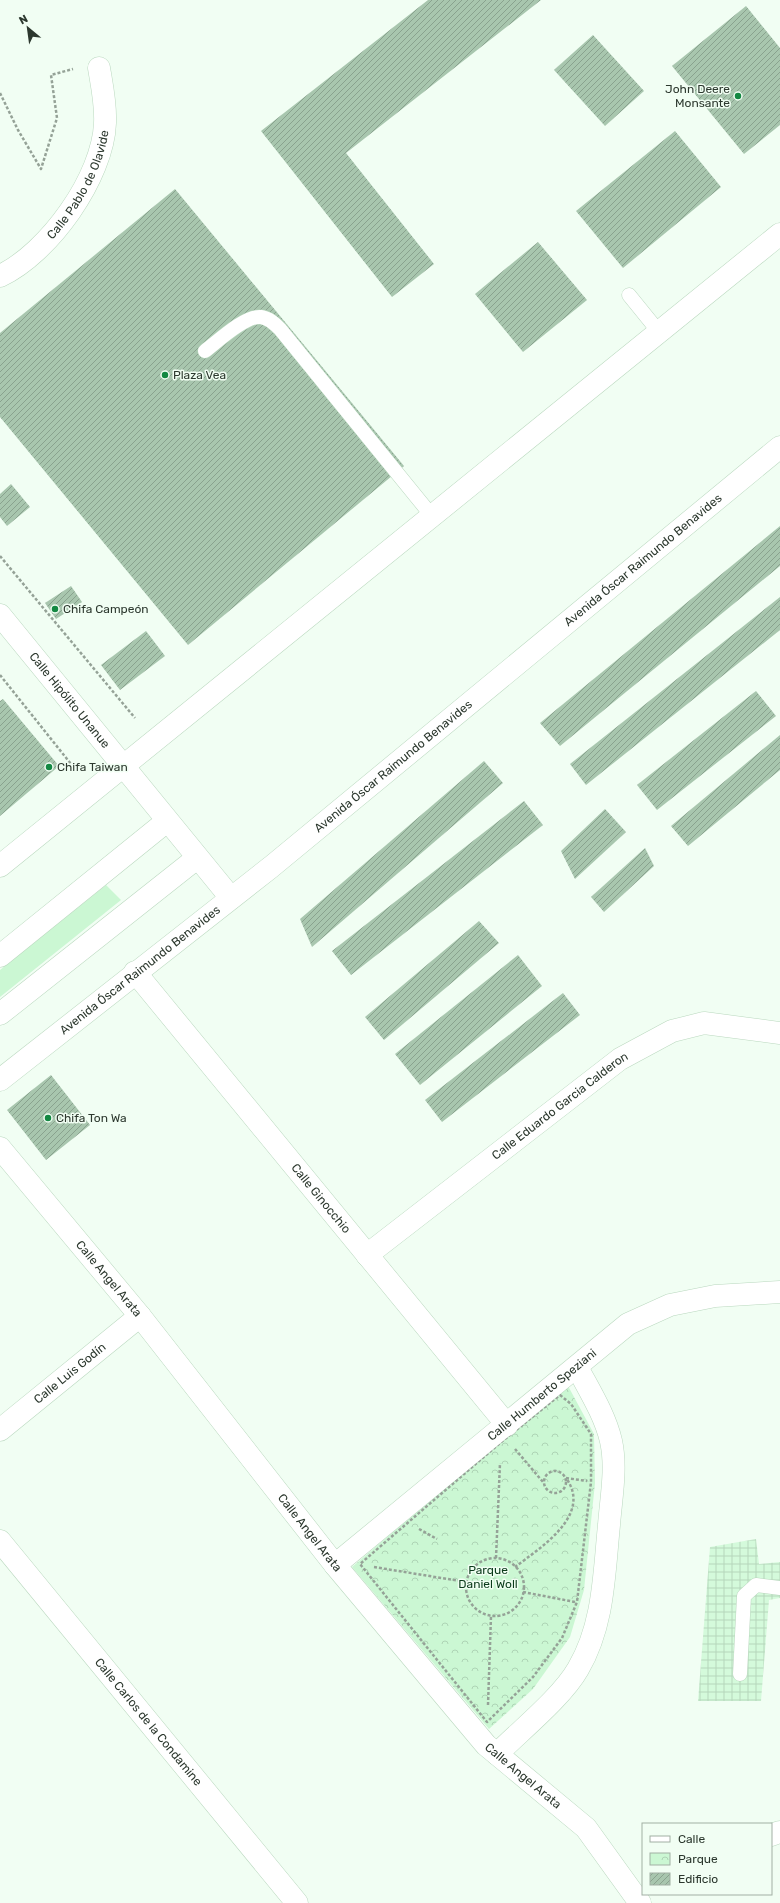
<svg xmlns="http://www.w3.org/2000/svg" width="780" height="1903" font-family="Rubik,sans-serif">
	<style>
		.industrial { fill: url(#industrial-grid) }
		.grass { fill: #cbf7d3 }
		.park { fill: url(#park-crowns) }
		.building { fill: url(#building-hatch) }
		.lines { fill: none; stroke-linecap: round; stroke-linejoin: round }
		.service-casing { stroke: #bad8bf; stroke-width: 15 }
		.minor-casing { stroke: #bad8bf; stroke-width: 23 }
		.secondary-casing { stroke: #bad8bf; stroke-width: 23 }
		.primary-casing { stroke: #bad8bf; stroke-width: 23 }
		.path { stroke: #95a297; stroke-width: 2.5; stroke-dasharray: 3 2; stroke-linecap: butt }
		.service { stroke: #fff; stroke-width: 14 }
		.minor { stroke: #fff; stroke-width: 22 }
		.secondary { stroke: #fff; stroke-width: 22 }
		.primary { stroke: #fff; stroke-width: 22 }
		.poi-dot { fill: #138842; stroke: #f1fef3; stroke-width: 1.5 }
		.labels { text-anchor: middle; stroke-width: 3; stroke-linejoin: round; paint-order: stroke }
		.poi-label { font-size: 12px; fill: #2c382e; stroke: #f1fef3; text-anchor: start }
		.street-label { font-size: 12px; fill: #2c382e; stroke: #f1fef3 }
		.park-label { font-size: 12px; fill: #0b3b1b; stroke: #f1fef3 }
	</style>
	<defs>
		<pattern id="industrial-grid" width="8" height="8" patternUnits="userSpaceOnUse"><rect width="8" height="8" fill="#d4fadb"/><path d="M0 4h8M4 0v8" fill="none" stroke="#b6d7bc"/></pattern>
		<pattern id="park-crowns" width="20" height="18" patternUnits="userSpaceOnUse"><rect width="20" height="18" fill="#cbf7d3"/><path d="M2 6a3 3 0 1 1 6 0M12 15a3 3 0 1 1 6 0" fill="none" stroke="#aed4b5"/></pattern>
		<pattern id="building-hatch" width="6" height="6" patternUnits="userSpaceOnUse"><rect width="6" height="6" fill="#a8c6ae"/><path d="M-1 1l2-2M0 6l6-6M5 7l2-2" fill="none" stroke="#89a28e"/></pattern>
	</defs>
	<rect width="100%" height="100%" fill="#f1fef3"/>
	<path class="industrial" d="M756,1539L759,1564L780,1562V1598L769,1600L761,1701H698L710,1547Z"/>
	<path class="grass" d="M106,885L121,900L0,997V970Z"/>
	<path class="park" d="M567,1384L594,1434L595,1483L584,1590L570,1637L533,1689L489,1729L352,1567Z"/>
	<g class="building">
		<path d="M428,0H541L346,153L434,264L392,297L261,131Z"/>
		<path d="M746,6L780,48V125L744,154L672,66Z"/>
		<path d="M593,35L644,91L605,126L554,70Z"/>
		<path d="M675,131L721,187L623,268L576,211Z"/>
		<path d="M175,189L404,466L188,645L0,417V333Z"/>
		<path d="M538,242L587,300L523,352L475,294Z"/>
		<path d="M11,484L30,507L7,526L0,517V494Z"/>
		<path d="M780,526V566L560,746L540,723Z"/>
		<path d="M71,586L82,602L56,619L45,603Z"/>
		<path d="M780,597V630L586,785L570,764Z"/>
		<path d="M146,631L165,656L120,690L101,665Z"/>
		<path d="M756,691L776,716L657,810L637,785Z"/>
		<path d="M3,699L59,766L0,816V701Z"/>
		<path d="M780,735V770L688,846L671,826Z"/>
		<path d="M484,761L503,783L312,947L300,919Z"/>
		<path d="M524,801L543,825L351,975L332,951Z"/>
		<path d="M605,809L626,832L575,879L561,851Z"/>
		<path d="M645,848L654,866L604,912L591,897Z"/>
		<path d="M479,921L499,943L384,1040L365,1017Z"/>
		<path d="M518,955L542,986L420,1085L395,1054Z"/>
		<path d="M563,993L580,1015L442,1122L425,1100Z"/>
		<path d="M51,1075L90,1125L46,1160L7,1110Z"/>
	</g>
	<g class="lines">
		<defs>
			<g id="service">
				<path d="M629,295L659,332"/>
				<path d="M205,351C217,342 245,315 261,317C269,318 275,324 280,329L432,516"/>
				<path d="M740,1674L744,1596L756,1585L780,1588"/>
			</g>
			<g id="minor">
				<path id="s1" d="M0,276C49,253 103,177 105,123C106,104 102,86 99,68"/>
				<path id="s2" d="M0,615L231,898"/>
				<path id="s3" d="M135,972L507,1425"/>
				<path id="s4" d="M0,1148L140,1316L335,1565L486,1745L586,1828L640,1903"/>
				<path id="s5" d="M367,1255L620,1059L672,1031L704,1023L780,1033"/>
				<path id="s6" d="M0,1430L140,1316"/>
				<path id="s7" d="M0,1541L297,1903"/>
				<path id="s8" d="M335,1565L628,1324L670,1305L715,1296L780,1292"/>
				<path d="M497,1754C521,1730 562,1697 578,1669C604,1625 604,1574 609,1525C611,1498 617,1468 611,1441C605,1415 589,1390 577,1367"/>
				<path d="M771,1835L780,1832"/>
			</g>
			<g id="secondary">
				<path d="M0,866L780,234"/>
				<path id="s9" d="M0,1080L271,867L780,447"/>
			</g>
			<g id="primary">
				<path d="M0,956L167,821"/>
				<path d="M0,1014L197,858"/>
			</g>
		</defs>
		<use href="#service" class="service-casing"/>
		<use href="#minor" class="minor-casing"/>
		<use href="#secondary" class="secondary-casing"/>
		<use href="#primary" class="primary-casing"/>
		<g class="path">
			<path d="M0,93L18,130L41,169L57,118L51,75L73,69"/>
			<path d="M0,556L135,718"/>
			<path d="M0,675L75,769"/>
			<path d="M560,1395L571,1404L591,1434V1482L577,1602L562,1638L533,1677L487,1722L360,1564L500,1443Z"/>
			<path d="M515,1449L543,1482"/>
			<circle cx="555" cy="1482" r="11"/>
			<path d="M566,1478L587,1481"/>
			<path d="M419,1529L437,1539"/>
			<path d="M496,1558L500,1463"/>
			<circle cx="495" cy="1587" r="29"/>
			<path d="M374,1567L466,1582"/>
			<path d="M515,1567C540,1548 593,1515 566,1478"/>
			<path d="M523,1592L575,1602"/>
			<path d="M488,1705L491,1616"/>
		</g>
		<use href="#service" class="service"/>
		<use href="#minor" class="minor"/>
		<use href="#secondary" class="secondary"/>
		<use href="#primary" class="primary"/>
	</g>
	<g class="poi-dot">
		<circle cx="738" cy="96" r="4"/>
		<circle cx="165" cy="375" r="4"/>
		<circle cx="55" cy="609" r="4"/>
		<circle cx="49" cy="767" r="4"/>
		<circle cx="48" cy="1118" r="4"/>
	</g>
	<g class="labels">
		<g class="poi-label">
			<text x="730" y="93" text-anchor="end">John Deere<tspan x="730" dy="14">Monsante</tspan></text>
			<text x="173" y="379">Plaza Vea</text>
			<text x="63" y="613">Chifa Campeón</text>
			<text x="57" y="771">Chifa Taiwan</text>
			<text x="56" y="1122">Chifa Ton Wa</text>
		</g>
		<g class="street-label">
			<text dy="4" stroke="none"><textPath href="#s1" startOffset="124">Calle Pablo de Olavide</textPath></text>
			<text dy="4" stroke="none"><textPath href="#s9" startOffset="827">Avenida Óscar Raimundo Benavides</textPath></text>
			<text dy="4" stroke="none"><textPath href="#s2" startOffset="110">Calle Hipólito Unanue</textPath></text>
			<text dy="4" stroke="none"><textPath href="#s9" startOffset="503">Avenida Óscar Raimundo Benavides</textPath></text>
			<text dy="4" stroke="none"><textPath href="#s9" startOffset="178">Avenida Óscar Raimundo Benavides</textPath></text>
			<text dy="4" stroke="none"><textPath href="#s5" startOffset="244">Calle Eduardo Garcia Calderon</textPath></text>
			<text dy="4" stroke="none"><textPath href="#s3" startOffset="293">Calle Ginocchio</textPath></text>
			<text dy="4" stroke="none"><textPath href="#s4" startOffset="170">Calle Angel Arata</textPath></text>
			<text dy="4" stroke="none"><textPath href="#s6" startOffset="90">Calle Luis Godín</textPath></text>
			<text dy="4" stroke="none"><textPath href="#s8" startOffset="268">Calle Humberto Speziani</textPath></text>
			<text dy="4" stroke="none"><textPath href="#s4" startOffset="494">Calle Angel Arata</textPath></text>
			<text dy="4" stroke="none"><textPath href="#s7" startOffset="234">Calle Carlos de la Condamine</textPath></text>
			<text dy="4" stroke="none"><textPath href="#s4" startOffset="818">Calle Angel Arata</textPath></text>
		</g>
		<g class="park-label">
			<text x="488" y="1574">Parque<tspan x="488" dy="14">Daniel Woll</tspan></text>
		</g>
	</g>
	<rect x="642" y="1823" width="130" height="72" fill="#f1fef3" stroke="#a2afa4"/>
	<rect x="650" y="1836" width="20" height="6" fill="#ffffff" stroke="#a2afa4"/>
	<text x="678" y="1843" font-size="12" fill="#2c382e">Calle</text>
	<rect x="650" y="1853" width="20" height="12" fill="url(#park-crowns)" stroke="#a2afa4"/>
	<text x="678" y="1863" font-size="12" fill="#2c382e">Parque</text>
	<rect x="650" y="1873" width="20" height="12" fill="url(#building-hatch)" stroke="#a2afa4"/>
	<text x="678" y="1883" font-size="12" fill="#2c382e">Edificio</text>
	<g transform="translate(28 28) rotate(331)" stroke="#f1fef3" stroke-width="3" paint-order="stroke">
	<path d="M0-3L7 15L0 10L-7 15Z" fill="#2c382e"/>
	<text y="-6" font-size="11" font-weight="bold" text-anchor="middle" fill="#2c382e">N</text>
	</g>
</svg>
